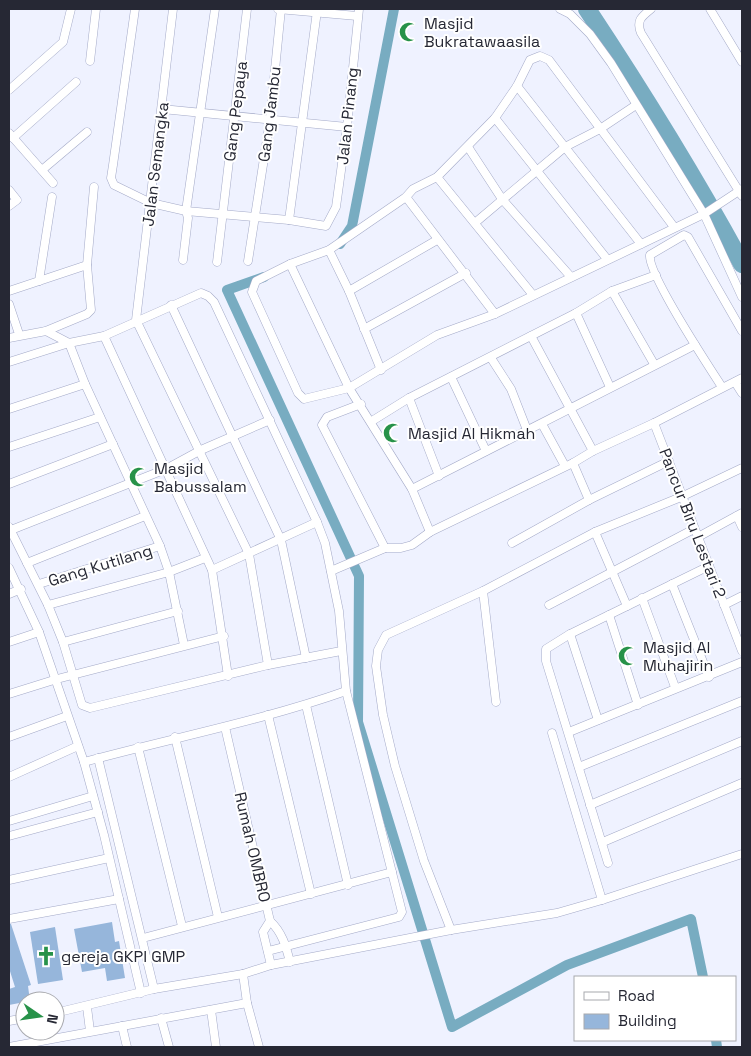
<svg xmlns="http://www.w3.org/2000/svg" width="751" height="1056" font-family="'Space Grotesk',sans-serif">
	<style>
		.lines { fill: none; stroke-linecap: round; stroke-linejoin: round }
		.canal { stroke: #78acc1; stroke-width: 10 }
		.river { stroke: #78acc1; stroke-width: 18 }
		.building { fill: #96b6db }
		.street-casing { stroke: #a4aac8; stroke-width: 9 }
		.street { stroke: #fff; stroke-width: 8 }
		.labels { text-anchor: middle; stroke-width: 4; stroke-linejoin: round; paint-order: stroke }
		.poi-label { font-size: 16px; fill: #262834; stroke: #fff; text-anchor: start }
		.street-label { font-size: 16px; fill: #262834; stroke: #fff }
	</style>
	<rect width="100%" height="100%" fill="#eff2ff"/>
	<g class="lines">
		<g class="canal">
			<path d="M340,244L352,226L394,9"/>
			<path d="M264,277L227,290L359,576L358,722L452,1027L567,965L691,919L703,977"/>
			<path d="M716,1040L717,1047"/>
		</g>
		<path class="river" d="M587,9C642,92 694,176 742,264"/>
	</g>
	<g class="building">
		<path d="M112,922L115,942L119,941L125,978L107,981L105,968L82,972L74,929Z"/>
		<path d="M9,924H11L31,985L28,986L30,1001L9,1005V989L15,987L9,968Z"/>
		<path d="M55,927L63,980L38,984L30,932Z"/>
	</g>
	<g class="lines">
		<defs>
			<g id="street">
				<path d="M135,9L113,165L111,178L114,185L151,203L186,211L289,220L326,226L336,207L347,127L359,9"/>
				<path d="M173,9L136,320L249,554L268,665"/>
				<path d="M278,9L357,16"/>
				<path d="M560,9L570,14L590,34L611,63L704,214L742,297"/>
				<path d="M651,9C641,17 636,21 641,33L742,196"/>
				<path d="M710,9L742,62"/>
				<path d="M90,61L96,9"/>
				<path d="M517,86L641,244"/>
				<path d="M9,90L63,42L71,9"/>
				<path d="M162,109L347,127"/>
				<path d="M495,118L607,259"/>
				<path d="M9,133L53,183"/>
				<path d="M13,138L76,82"/>
				<path d="M468,147L502,199L571,277"/>
				<path d="M42,170L87,132"/>
				<path d="M437,177L533,295"/>
				<path d="M9,190L17,200L9,206"/>
				<path d="M406,197L495,314"/>
				<path d="M289,220L317,11"/>
				<path d="M476,222L565,147L600,129L636,105"/>
				<path d="M674,227L549,60L540,56L530,60L517,86L495,118L437,177L413,189L406,197L329,250L290,264L256,281L252,292L298,393L304,399L308,398L349,388L437,335L495,314L704,214L742,189"/>
				<path d="M329,250L349,291L381,370"/>
				<path d="M183,260L188,218L186,211L215,9"/>
				<path d="M248,261L270,120L281,9"/>
				<path d="M217,262L247,9"/>
				<path d="M290,264L349,388L412,489L430,532"/>
				<path d="M39,281L52,197"/>
				<path d="M9,291L87,265"/>
				<path d="M349,291L437,240"/>
				<path d="M612,291L654,364"/>
				<path d="M9,304L19,334"/>
				<path d="M171,305L281,540L306,658"/>
				<path d="M576,313L610,387"/>
				<path d="M364,329L466,273"/>
				<path d="M46,331L69,343L85,384L160,546L169,572L184,645"/>
				<path d="M104,336L212,570L228,676"/>
				<path d="M531,336L593,451"/>
				<path d="M9,338L46,331L87,314L91,310L87,265L94,187"/>
				<path d="M491,358L511,389L527,430"/>
				<path d="M9,362L69,343L104,336L201,293L208,296L214,302L317,522L325,543L339,611L346,691L402,912L399,917L268,951"/>
				<path d="M451,377L486,451"/>
				<path d="M735,382L742,393"/>
				<path d="M722,387C709,367 647,272 650,255L684,235L688,237L742,331"/>
				<path d="M409,398L439,476"/>
				<path d="M361,404L327,417L322,425L385,548"/>
				<path d="M9,409L85,384"/>
				<path d="M372,421L409,398L576,313L612,291L656,275"/>
				<path d="M654,423L742,651"/>
				<path d="M542,424L565,466"/>
				<path d="M9,447L100,417"/>
				<path d="M573,463L589,500"/>
				<path d="M9,484L113,444"/>
				<path d="M412,489L695,345"/>
				<path d="M737,516L742,527"/>
				<path d="M9,527L48,605L63,642L82,705L90,708L268,665L341,651"/>
				<path d="M11,530L166,469L201,450L270,420"/>
				<path d="M595,532L627,606"/>
				<path d="M698,537L742,513"/>
				<path d="M512,543L589,500L669,461"/>
				<path d="M27,563L145,516"/>
				<path d="M9,568L39,632L84,762L104,835L141,993"/>
				<path d="M212,570L317,522"/>
				<path d="M331,571L385,548H401L412,545L430,532L573,463L593,451L654,423L742,378"/>
				<path d="M39,584L160,546"/>
				<path d="M672,584L709,677"/>
				<path d="M9,594L21,589"/>
				<path d="M642,598L675,687"/>
				<path d="M48,605L169,572L205,558"/>
				<path d="M549,605L694,529"/>
				<path d="M724,605L742,596"/>
				<path d="M609,615L638,705"/>
				<path d="M570,634L598,720"/>
				<path d="M9,642L39,632"/>
				<path d="M63,642L178,611"/>
				<path d="M9,694L57,679L224,636"/>
				<path d="M496,702L483,591L595,532L681,497L742,468"/>
				<path d="M306,705L348,885"/>
				<path d="M268,715L311,894"/>
				<path d="M225,727L270,921L263,932L271,965"/>
				<path d="M569,732L742,662"/>
				<path d="M552,733L602,900"/>
				<path d="M9,737L67,716"/>
				<path d="M175,737L218,917"/>
				<path d="M138,747L182,926"/>
				<path d="M98,758L154,989"/>
				<path d="M84,762C172,738 261,721 346,691"/>
				<path d="M579,767L742,701"/>
				<path d="M9,777L78,746"/>
				<path d="M590,805L742,741"/>
				<path d="M9,821L93,796"/>
				<path d="M9,836L98,812"/>
				<path d="M603,842L742,783"/>
				<path d="M608,863L546,661V649L570,634L709,566"/>
				<path d="M9,880L109,858"/>
				<path d="M9,919L119,899"/>
				<path d="M270,921C282,932 286,946 290,962"/>
				<path d="M451,930L424,861L395,766L383,715L376,666L378,650L386,635L483,591"/>
				<path d="M143,938L392,872"/>
				<path d="M243,974L247,1003L259,1047"/>
				<path d="M87,1007L90,1031"/>
				<path d="M211,1010L216,1047"/>
				<path d="M55,1013L154,989L243,974L271,965L451,930L557,913L602,900L742,854"/>
				<path d="M161,1018L169,1047"/>
				<path d="M9,1021L25,1018"/>
				<path d="M122,1026L127,1047"/>
				<path d="M9,1047L247,1003"/>
			</g>
		</defs>
		<use href="#street" class="street-casing"/>
		<use href="#street" class="street"/>
	</g>
	<defs>
		<symbol id="mosque-bare" viewBox="-9 -9 18 18"><path d="M3.5-4.9A6 6 0 1 0 3.5 4.9A5 5 0 1 1 3.5-4.9Z" fill="#279249" stroke="#fff" stroke-width="2.5" paint-order="stroke"/></symbol>
		<symbol id="church-bare" viewBox="-9 -9 18 18"><path d="M-1.2-6h2.4v3.5h3.3v2.4h-3.3V6h-2.4V-.1h-3.3v-2.4h3.3Z" fill="#279249" stroke="#fff" stroke-width="2.5" paint-order="stroke"/></symbol>
	</defs>
	<g fill-rule="evenodd">
		<use href="#mosque-bare" x="395" y="18" width="28" height="28"/>
		<use href="#mosque-bare" x="379" y="419" width="28" height="28"/>
		<use href="#mosque-bare" x="125" y="463" width="28" height="28"/>
		<use href="#mosque-bare" x="614" y="642" width="28" height="28"/>
		<use href="#church-bare" x="32" y="942" width="28" height="28"/>
	</g>
	<g class="labels">
		<g class="poi-label">
			<text x="424" y="29">Masjid<tspan x="424" dy="18">Bukratawaasila</tspan></text>
			<text x="408" y="439">Masjid Al Hikmah</text>
			<text x="154" y="474">Masjid<tspan x="154" dy="18">Babussalam</tspan></text>
			<text x="643" y="653">Masjid Al<tspan x="643" dy="18">Muhajirin</tspan></text>
			<text x="61" y="962">gereja GKPI GMP</text>
		</g>
		<g class="street-label">
			<text transform="translate(235 111) rotate(-83)" y="6">Gang Pepaya</text>
			<text transform="translate(269 114) rotate(-83)" y="6">Gang Jambu</text>
			<text transform="translate(347 116) rotate(-84)" y="6">Jalan Pinang</text>
			<text transform="translate(155 164) rotate(-83)" y="6">Jalan Semangka</text>
			<text transform="translate(693 523) rotate(69)" y="6">Pancur Biru Lestari 2</text>
			<text transform="translate(100 565) rotate(-17)" y="6">Gang Kutilang</text>
			<text transform="translate(253 847) rotate(77)" y="6">Rumah OMBRO</text>
		</g>
	</g>
	<rect width="751" height="1056" fill="none" stroke="#262834" stroke-width="20"/>
	<rect x="574" y="976" width="162" height="65" fill="#ffffff" stroke="#a8a9ae"/>
	<rect x="584" y="992" width="25" height="8" fill="#ffffff" stroke="#a8a9ae"/>
	<text x="618" y="1001" font-size="15" fill="#262834">Road</text>
	<rect x="584" y="1014" width="25" height="15" fill="#96b6db" stroke="#a8a9ae"/>
	<text x="618" y="1026" font-size="15" fill="#262834">Building</text>
	<g transform="translate(40 1016) rotate(103)"><circle r="24" fill="#ffffff" stroke="#a8a9ae"/>
	<path d="M0-4L9 19L0 12L-9 19Z" fill="#279249"/>
	<text y="-8" font-size="14" font-weight="bold" text-anchor="middle" fill="#262834">N</text>
	</g>
</svg>
